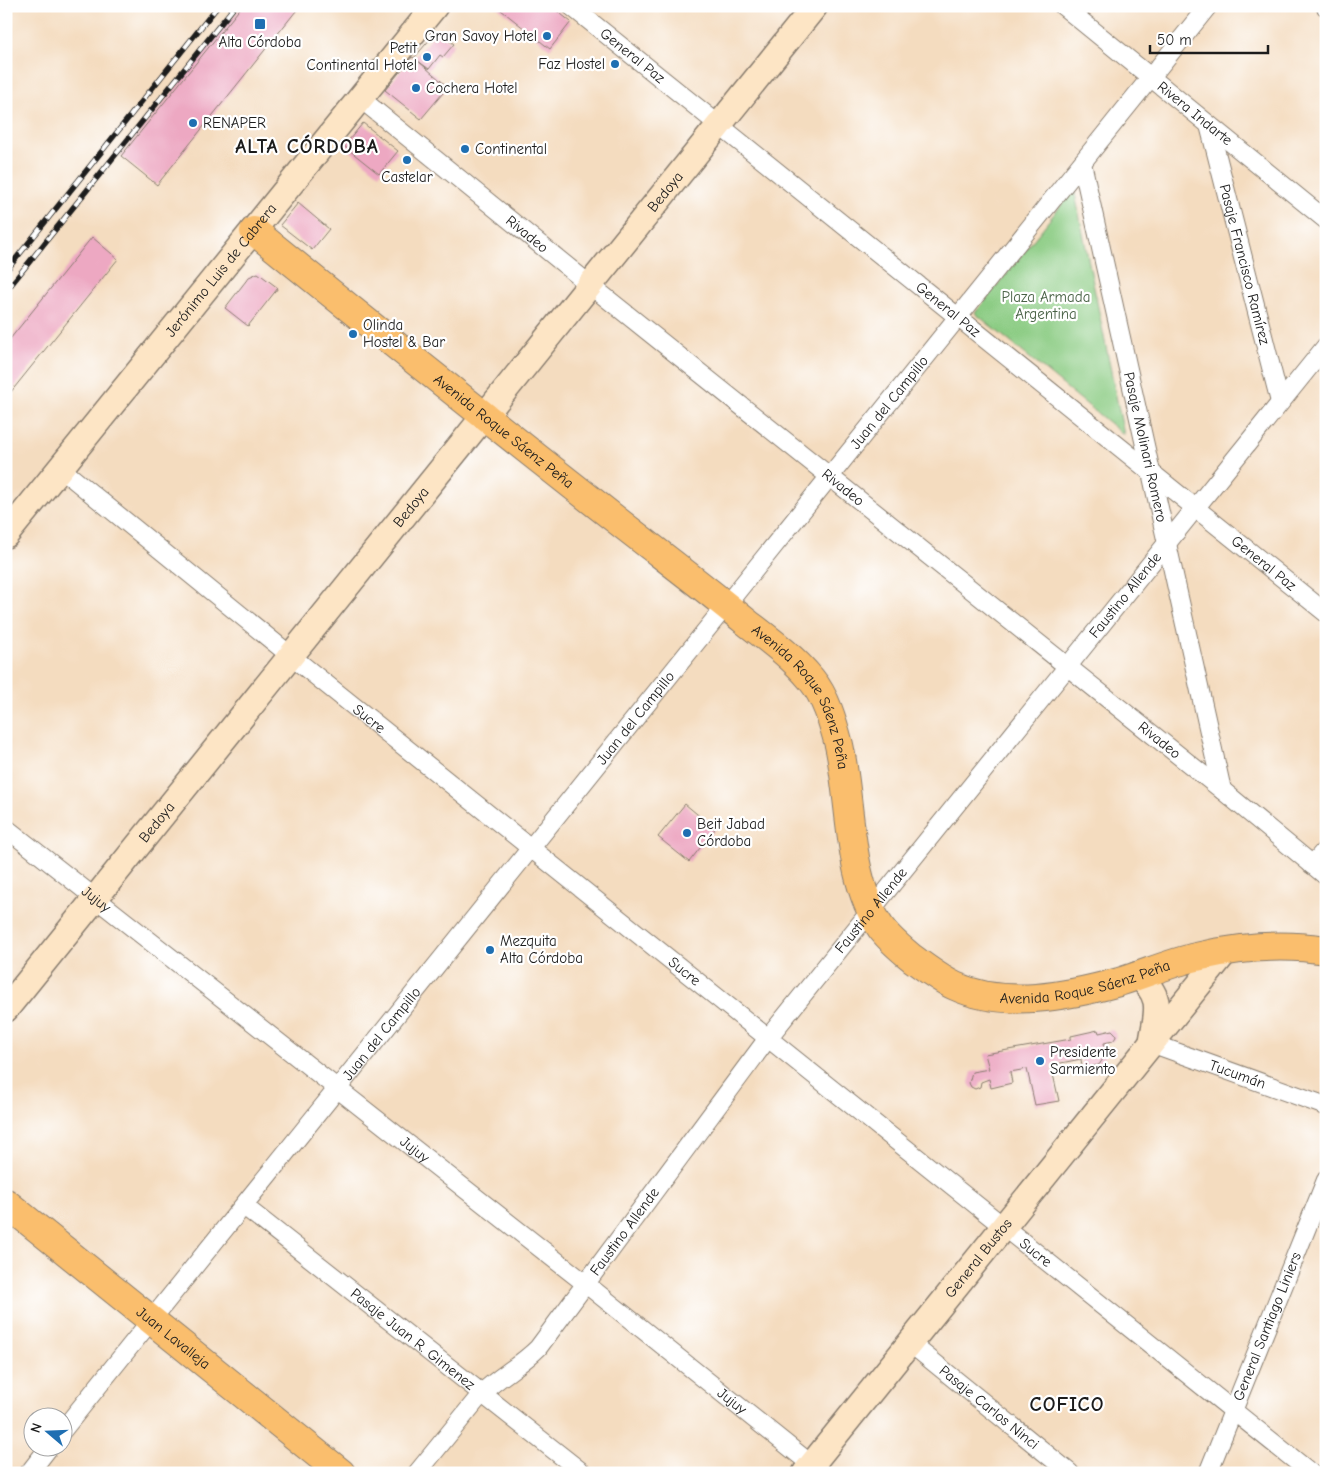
<svg xmlns="http://www.w3.org/2000/svg" width="1332" height="1479" font-family="'Comic Neue',sans-serif">
	<style>
		.green { fill: #8ccc84; stroke: #547450 }
		.building { fill: #eda8c2 }
		.lines { fill: none; stroke-linecap: round; stroke-linejoin: round }
		.street-casing { stroke: #887c6e; stroke-width: 20 }
		.secondary-casing { stroke: #887c6e; stroke-width: 28 }
		.primary-casing { stroke: #887c6e; stroke-width: 30 }
		.street { stroke: #fff; stroke-width: 18 }
		.secondary { stroke: #fde5c5; stroke-width: 25 }
		.primary { stroke: #fabe6d; stroke-width: 28 }
		.rail-casing { stroke: #1c1c1c; stroke-width: 5.5 }
		.rail { stroke: #fff; stroke-width: 4; stroke-dasharray: 11; stroke-linecap: butt }
		.poi-dot { fill: #1f6fb2; stroke: #fff; stroke-width: 2 }
		.labels { text-anchor: middle; stroke-width: 4.5; stroke-linejoin: round; paint-order: stroke }
		.poi-label { font-size: 15px; fill: #1c1c1c; stroke: #fff; text-anchor: start }
		.street-label { font-size: 15px; fill: #1c1c1c; stroke: #fff }
		.park-label { font-size: 15px; fill: #496246; stroke: #fff }
		.district-label { font-size: 20px; font-weight: bold; letter-spacing: 1px; fill: #1c1c1c; stroke: #fff }
	</style>
	<rect width="100%" height="100%" fill="#fff"/>
	<filter id="ink" filterUnits="userSpaceOnUse"><feTurbulence type="fractalNoise" baseFrequency=".02" numOctaves="2"/><feDisplacementMap in="SourceGraphic" scale="10" xChannelSelector="R" yChannelSelector="G"/><feConvolveMatrix kernelMatrix="1 2 1 2 8 2 1 2 1" color-interpolation-filters="sRGB"/></filter>
	<filter id="wash" filterUnits="userSpaceOnUse"><feTurbulence type="fractalNoise" baseFrequency=".0096" numOctaves="4" result="noise"/><feDisplacementMap in="SourceGraphic" scale="20" xChannelSelector="R" yChannelSelector="G"/><feGaussianBlur stdDeviation="1.12" result="paint"/><feColorMatrix in="noise" values="0 0 0 0 0 0 0 0 0 0 0 0 0 0 0 0 0 1.4 0 .05"/><feComposite in="paint" operator="in"/></filter>
	<g filter="url(#wash)">
		<rect width="100%" height="100%" fill="#f4dcbf"/>
		<path class="green" d="M1074,189L1124,435L975,313Z"/>
		<g id="blocks">
			<g class="building">
				<path d="M242,6H300L157,185L121,156Z"/>
				<path d="M496,6H551L571,22L550,49Z"/>
				<path d="M437,31L454,44L443,57L440,55L429,69L418,61L448,87L421,119L385,90L412,57L414,58Z"/>
				<path d="M363,123L398,151L379,174L344,146Z"/>
				<path d="M298,203L329,229L312,250L280,225Z"/>
				<path d="M92,237L118,259L6,398V344Z"/>
				<path d="M258,273L278,288L248,326L225,308L249,277Z"/>
				<path d="M685,804L715,829L689,862L658,837Z"/>
				<path d="M1098,1030L1099,1033L1112,1030L1115,1033L1116,1037L1113,1041L1104,1043L1106,1054L1099,1065L1082,1068L1081,1059L1051,1065L1059,1101L1035,1105L1027,1069L1010,1072L1012,1083L991,1088L989,1079L981,1082L980,1087L975,1089L971,1087L969,1083L972,1072L989,1069L985,1054L1071,1039V1036Z"/>
			</g>
		</g>
	</g>
	<g filter="url(#ink)">
		<use href="#blocks" fill-opacity="0" stroke="#887c6e" stroke-width="1"/>
		<g class="lines">
			<defs>
				<g id="street">
					<path id="s1" d="M571,6L1326,613"/>
					<path id="s2" d="M1063,6L1326,220"/>
					<path d="M1325,6L1326,7"/>
					<path id="s3" d="M361,99L590,285L1222,790L1326,876"/>
					<path id="s4" d="M1209,125L1280,402"/>
					<path id="s5" d="M1082,163L1222,790"/>
					<path id="s6" d="M60,468L291,656L1311,1473"/>
					<path id="s7" d="M6,828L586,1284L822,1473"/>
					<path d="M1312,865L1326,849"/>
					<path id="s8" d="M1151,1043L1326,1106"/>
					<path id="s9" d="M244,1206L583,1473"/>
					<path id="s10" d="M910,1343L1070,1473"/>
					<path id="s11" d="M62,1431L1208,6"/>
					<path d="M29,1473L50,1446"/>
					<path id="s12" d="M417,1473L483,1392C500,1376 521,1365 538,1348L768,1038L1326,346"/>
					<path id="s13" d="M1208,1473L1326,1180"/>
				</g>
				<g id="secondary">
					<path id="s14" d="M6,535L435,6"/>
					<path d="M1137,975C1164,997 1157,1011 1152,1041"/>
					<path id="s15" d="M6,1009L815,6"/>
					<path id="s16" d="M805,1473L1226,951"/>
				</g>
				<g id="primary">
					<path id="s17" d="M254,231C375,329 496,426 619,522C661,555 704,587 745,621C768,639 792,656 811,679C826,697 833,722 839,745C852,803 847,879 881,928C890,940 901,949 912,958C926,968 940,979 955,986C1005,1009 1068,996 1119,982C1145,974 1170,963 1196,957C1238,947 1283,943 1326,950"/>
					<path id="s18" d="M6,1203L341,1473"/>
				</g>
			</defs>
			<use href="#street" class="street-casing"/>
			<use href="#secondary" class="secondary-casing"/>
			<use href="#primary" class="primary-casing"/>
			<use href="#street" class="street"/>
			<use href="#secondary" class="secondary"/>
			<use href="#primary" class="primary"/>
			<defs>
				<g id="rail">
					<path d="M6,271L218,6"/>
					<path d="M6,291L235,6"/>
				</g>
			</defs>
			<use href="#rail" class="rail-casing"/>
			<use href="#rail" class="rail"/>
		</g>
	</g>
	<g class="poi-dot">
		<rect x="254" y="18" width="12" height="12" rx="2.5"/>
		<circle cx="547" cy="36" r="5"/>
		<circle cx="427" cy="57" r="5"/>
		<circle cx="615" cy="64" r="5"/>
		<circle cx="416" cy="88" r="5"/>
		<circle cx="193" cy="123" r="5"/>
		<circle cx="465" cy="149" r="5"/>
		<circle cx="407" cy="160" r="5"/>
		<circle cx="353" cy="334" r="5"/>
		<circle cx="687" cy="833" r="5"/>
		<circle cx="490" cy="950" r="5"/>
		<circle cx="1040" cy="1061" r="5"/>
	</g>
	<g class="labels">
		<g class="poi-label">
			<text x="537" y="41" text-anchor="end">Gran Savoy Hotel</text>
			<text x="260" y="47" text-anchor="middle">Alta Córdoba</text>
			<text x="417" y="53" text-anchor="end">Petit<tspan x="417" dy="17">Continental Hotel</tspan></text>
			<text x="605" y="69" text-anchor="end">Faz Hostel</text>
			<text x="426" y="93">Cochera Hotel</text>
			<text x="203" y="128">RENAPER</text>
			<text x="475" y="154">Continental</text>
			<text x="407" y="182" text-anchor="middle">Castelar</text>
			<text x="363" y="330">Olinda<tspan x="363" dy="17">Hostel &amp; Bar</tspan></text>
			<text x="697" y="829">Beit Jabad<tspan x="697" dy="17">Córdoba</tspan></text>
			<text x="500" y="946">Mezquita<tspan x="500" dy="17">Alta Córdoba</tspan></text>
			<text x="1050" y="1057">Presidente<tspan x="1050" dy="17">Sarmiento</tspan></text>
		</g>
		<g class="street-label">
			<text dy="5" stroke="none"><textPath href="#s1" startOffset="79">General Paz</textPath></text>
			<text dy="5" stroke="none"><textPath href="#s2" startOffset="170">Rivera Indarte</textPath></text>
			<text dy="5" stroke="none"><textPath href="#s15" startOffset="1050">Bedoya</textPath></text>
			<text dy="5" stroke="none"><textPath href="#s3" startOffset="214">Rivadeo</textPath></text>
			<text dy="5" stroke="none"><textPath href="#s4" startOffset="144">Pasaje Francisco Ramírez</textPath></text>
			<text dy="5" stroke="none"><textPath href="#s14" startOffset="341">Jerónimo Luis de Cabrera</textPath></text>
			<text dy="5" stroke="none"><textPath href="#s1" startOffset="484">General Paz</textPath></text>
			<text dy="5" stroke="none"><textPath href="#s11" startOffset="1320">Juan del Campillo</textPath></text>
			<text dy="5" stroke="none"><textPath href="#s17" startOffset="320">Avenida Roque Sáenz Peña</textPath></text>
			<text dy="5" stroke="none"><textPath href="#s5" startOffset="291">Pasaje Molinari Romero</textPath></text>
			<text dy="5" stroke="none"><textPath href="#s3" startOffset="619">Rivadeo</textPath></text>
			<text dy="5" stroke="none"><textPath href="#s15" startOffset="645">Bedoya</textPath></text>
			<text dy="5" stroke="none"><textPath href="#s1" startOffset="889">General Paz</textPath></text>
			<text dy="5" stroke="none"><textPath href="#s12" startOffset="1130">Faustino Allende</textPath></text>
			<text dy="5" stroke="none"><textPath href="#s17" startOffset="725">Avenida Roque Sáenz Peña</textPath></text>
			<text dy="5" stroke="none"><textPath href="#s6" startOffset="398">Sucre</textPath></text>
			<text dy="5" stroke="none"><textPath href="#s11" startOffset="915">Juan del Campillo</textPath></text>
			<text dy="5" stroke="none"><textPath href="#s3" startOffset="1024">Rivadeo</textPath></text>
			<text dy="5" stroke="none"><textPath href="#s15" startOffset="240">Bedoya</textPath></text>
			<text dy="5" stroke="none"><textPath href="#s7" startOffset="115">Jujuy</textPath></text>
			<text dy="5" stroke="none"><textPath href="#s12" startOffset="725">Faustino Allende</textPath></text>
			<text dy="5" stroke="none"><textPath href="#s6" startOffset="802">Sucre</textPath></text>
			<text dy="5" stroke="none"><textPath href="#s17" startOffset="1205">Avenida Roque Sáenz Peña</textPath></text>
			<text dy="5" stroke="none"><textPath href="#s11" startOffset="510">Juan del Campillo</textPath></text>
			<text dy="5" stroke="none"><textPath href="#s8" startOffset="92">Tucumán</textPath></text>
			<text dy="5" stroke="none"><textPath href="#s7" startOffset="520">Jujuy</textPath></text>
			<text dy="5" stroke="none"><textPath href="#s12" startOffset="320">Faustino Allende</textPath></text>
			<text dy="5" stroke="none"><textPath href="#s6" startOffset="1252">Sucre</textPath></text>
			<text dy="5" stroke="none"><textPath href="#s16" startOffset="276">General Bustos</textPath></text>
			<text dy="5" stroke="none"><textPath href="#s13" startOffset="158">General Santiago Liniers</textPath></text>
			<text dy="5" stroke="none"><textPath href="#s18" startOffset="215">Juan Lavalleja</textPath></text>
			<text dy="5" stroke="none"><textPath href="#s9" startOffset="215">Pasaje Juan R. Gimenez</textPath></text>
			<text dy="5" stroke="none"><textPath href="#s7" startOffset="925">Jujuy</textPath></text>
			<text dy="5" stroke="none"><textPath href="#s10" startOffset="102">Pasaje Carlos Ninci</textPath></text>
		</g>
		<g class="park-label">
			<text x="1046" y="302">Plaza Armada<tspan x="1046" dy="17">Argentina</tspan></text>
		</g>
		<g class="district-label">
			<text x="307" y="153">ALTA CÓRDOBA</text>
			<text x="1067" y="1411">COFICO</text>
		</g>
	</g>
	<rect width="1332" height="1479" fill="none" stroke="#fff" stroke-width="25"/>
	<g transform="translate(48 1432) rotate(289)"><circle r="24" fill="#ffffff" stroke="#a4a4a4"/>
	<path d="M0-4L9 19L0 12L-9 19Z" fill="#1f6fb2"/>
	<text y="-8" font-size="14" font-weight="bold" text-anchor="middle" fill="#1c1c1c">N</text>
	</g>
	<path d="M1150 45v8h118v-8" fill="none" stroke="#1c1c1c" stroke-width="2.5"/>
	<text x="1157" y="45" font-size="15" fill="#1c1c1c" stroke="#ffffff" stroke-width="4" paint-order="stroke">50 m</text>
</svg>
